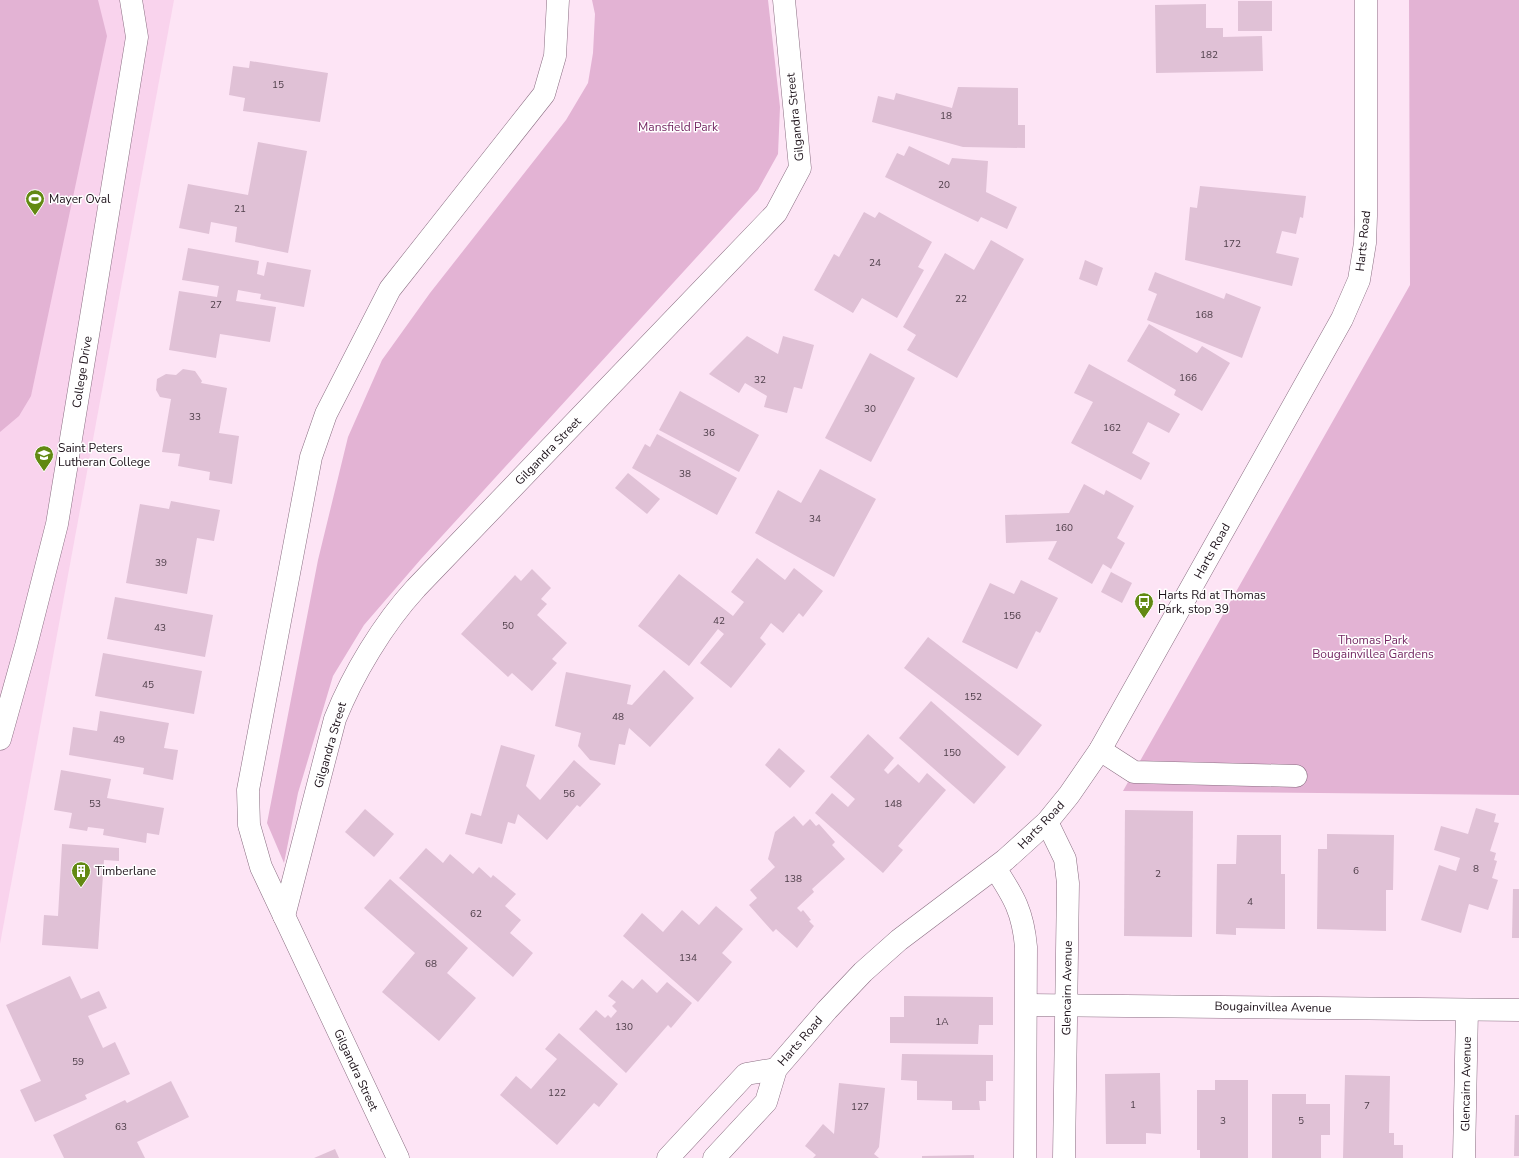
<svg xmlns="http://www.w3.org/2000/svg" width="1519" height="1158" font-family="'Nunito Sans',sans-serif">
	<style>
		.built { fill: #f9d3ed }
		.green { fill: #e3b3d4 }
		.building { fill: #e0c1d6 }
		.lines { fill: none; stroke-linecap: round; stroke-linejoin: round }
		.minor-casing { stroke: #8a6e82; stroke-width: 23 }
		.minor { stroke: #fff; stroke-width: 22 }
		.labels { text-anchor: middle; stroke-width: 3; stroke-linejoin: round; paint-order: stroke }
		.number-label { font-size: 10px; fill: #4e3e49 }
		.street-label { font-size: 12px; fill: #1d121a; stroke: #fff }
		.park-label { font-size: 12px; fill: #742863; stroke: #fff }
		.poi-label { font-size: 12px; fill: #1d121a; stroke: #fff; text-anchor: start }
	</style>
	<rect width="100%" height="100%" fill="#fde4f5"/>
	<path class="built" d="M0,0H174L0,944Z"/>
	<g class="green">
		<path d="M0,0H98L107,36L31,396L19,416L0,432Z"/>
		<path d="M592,0H768L780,107L778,154L758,190L421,559L364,625L333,676L298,793L284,863L267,823L318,560L348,437L382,360L430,293L566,120L588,83L593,53L595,14Z"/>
		<path d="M1409,0H1519V795L1123,791L1410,285Z"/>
	</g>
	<g class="building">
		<rect x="1238" y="1" width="34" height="30"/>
		<path d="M1206,4V28H1223V37L1262,36L1263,71L1156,73L1155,5Z"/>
		<path d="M250,61L328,73L320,122L243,111L245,98L229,95L233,66L249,68Z"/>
		<path d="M958,87L1018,88V125H1025V148L963,147L872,122L878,96L894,100L896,93L952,108Z"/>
		<path d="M258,142L307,151L288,253L235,242L237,227L211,222L209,234L179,228L188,184L248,195Z"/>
		<path d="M909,146L949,165L952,158L988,161L986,192L1017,207L1007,229L981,217L978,222L885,177L897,153L904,156Z"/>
		<path d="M1200,186L1306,196L1303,218L1300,217L1296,234L1282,231L1276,253L1299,258L1292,286L1185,260L1190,207L1197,208Z"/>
		<path d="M864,212L875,218L879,212L932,242L918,267L924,270L897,318L862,298L853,313L814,290L834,254L839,257Z"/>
		<path d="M991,240L1024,259L957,378L907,350L916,335L903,327L945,253L974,270Z"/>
		<path d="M188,248L259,261L257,274L264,276L267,262L311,270L304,307L260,299L261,294L238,290L236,301L276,307L270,342L220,334L216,358L169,350L179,291L217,297L219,286L182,280Z"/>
		<path d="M1085,260L1103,268L1097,286L1079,279Z"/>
		<path d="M1155,272L1224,299L1226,293L1261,307L1242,358L1147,320L1157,294L1148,290Z"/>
		<path d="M1149,324L1197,353L1202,346L1230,363L1202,411L1174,395L1176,390L1127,361Z"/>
		<path d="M747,336L778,354L783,336L814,345L802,389L794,387L787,413L764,407L767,396L745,383L739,393L709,374Z"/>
		<path d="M870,353L915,378L871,462L825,438Z"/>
		<path d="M1089,364L1180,414L1169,433L1148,422L1132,453L1150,463L1141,480L1071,443L1093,402L1074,393Z"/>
		<path d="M183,369L195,371L202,381L201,383L227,388L219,433L239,436L232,484L209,480L210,472L178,466L180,454L162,452L171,399L160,397L156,390L157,379L166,374L176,375Z"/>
		<path d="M680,391L759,435L739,472L659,430Z"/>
		<path d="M657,434L737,478L717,515L632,468L645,444L650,447Z"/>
		<path d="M820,469L876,499L834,577L755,533L778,490L801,503Z"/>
		<path d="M628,473L660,499L647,514L615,488Z"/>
		<path d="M1084,484L1104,495L1106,490L1134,506L1117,538L1125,543L1111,569L1103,564L1092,584L1048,559L1057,541L1006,543L1005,515L1069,513Z"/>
		<path d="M171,501L220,510L214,541L197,538L187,594L126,583L140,504L169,509Z"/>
		<path d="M757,558L785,580L794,568L823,591L803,617L799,613L783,633L771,623L760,638L766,644L731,688L700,663L724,634L718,629L689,666L638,626L679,574L733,616L744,602L731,592Z"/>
		<path d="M532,569L551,588L541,599L547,604L537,615L567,643L552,659L557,663L532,691L512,673L508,677L461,634L515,575L521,581Z"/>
		<path d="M1111,572L1132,583L1122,603L1101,592Z"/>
		<path d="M1021,580L1058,598L1040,633L1036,631L1017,669L962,642L990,583L1014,594Z"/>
		<path d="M115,597L213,615L205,657L107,639Z"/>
		<path d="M928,637L1042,725L1018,756L904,668Z"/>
		<path d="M103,653L202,671L194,714L95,696Z"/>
		<path d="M664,670L694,698L650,747L629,728L625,745L619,744L615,765L590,760L578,746L581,733L555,726L566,672L631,685L627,704L632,705Z"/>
		<path d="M931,701L1006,767L974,804L899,738Z"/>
		<path d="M100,711L169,723L164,748L178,750L173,780L143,774L144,768L69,755L73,727L97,731Z"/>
		<path d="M868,734L894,758L884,770L888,774L898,764L919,783L927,773L946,790L898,846L903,850L883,873L815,813L832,793L848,807L855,799L830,777Z"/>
		<path d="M501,745L535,755L526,786L540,800L574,760L601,784L580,807L577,805L547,840L518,814L515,824L508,822L502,844L465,834L471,813L481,816Z"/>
		<path d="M779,748L805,771L790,788L765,765Z"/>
		<path d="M61,770L111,779L107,798L164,808L159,835L147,833L146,843L103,835L104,829L88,827L87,831L69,828L72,813L54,810Z"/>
		<path d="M1476,808L1496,814L1494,822L1499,823L1490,851L1496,853L1494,860L1497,861L1492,878L1498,880L1488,910L1469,904L1461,933L1421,920L1439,865L1456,871L1460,858L1434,850L1441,826L1468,834Z"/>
		<path d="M365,809L394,834L374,857L345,832Z"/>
		<path d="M1125,810L1193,811L1192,937L1124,936Z"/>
		<path d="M794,816L803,826L810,819L816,826L819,824L835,842L832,845L845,859L812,889L814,892L797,908L801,912L803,910L811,920L809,921L814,926L797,948L776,929L773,932L749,905L757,898L750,890L775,867L768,859L775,832Z"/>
		<path d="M1327,834L1394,835L1393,890H1386V931L1317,929L1318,849H1327Z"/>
		<path d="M1237,835H1281V874H1285V929L1236,928V935L1216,934L1217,864H1236Z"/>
		<path d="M62,844L119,848V861L104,860L98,949L42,945L44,915L58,916Z"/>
		<path d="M426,848L443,863L450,854L473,874L479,867L491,878L493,875L516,894L505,906L521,920L510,933L533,953L513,977L399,878Z"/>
		<path d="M390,879L468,948L447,973L476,998L439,1041L382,992L415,953L364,908Z"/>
		<path d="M1513,889H1519V938H1512Z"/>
		<path d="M716,906L743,929L722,953L732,962L698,1002L623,936L642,913L663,932L682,910L699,925Z"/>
		<path d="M70,976L81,999L99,991L107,1008L88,1016L103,1048L115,1042L130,1074L85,1095L87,1099L35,1122L20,1090L41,1081L6,1005Z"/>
		<path d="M642,979L657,993L667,982L692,1003L671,1028L668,1025L626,1073L579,1029L596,1010L605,1018L608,1015L611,1018L617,1011L612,1006L616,1002L608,996L622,980L633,989Z"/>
		<path d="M904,996L993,997V1025H979L978,1044L890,1043V1017H904Z"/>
		<path d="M559,1033L618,1084L599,1107L594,1103L557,1145L500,1095L516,1076L531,1089L557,1059L545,1049Z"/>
		<path d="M902,1054L993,1055V1081H986V1101H979L980,1110H952V1101L917,1100V1081L901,1080Z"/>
		<path d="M1160,1073L1161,1134L1146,1133V1144H1106L1105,1074Z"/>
		<path d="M1345,1075L1390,1076L1389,1133H1394V1145H1403V1158H1343Z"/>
		<path d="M1215,1080H1248V1158H1200V1150H1197V1090H1215Z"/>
		<path d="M171,1081L189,1117L137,1142L145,1158H64L53,1135L125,1100L127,1103Z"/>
		<path d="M839,1083L885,1088L879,1147L874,1154L879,1158H813L816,1155L805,1146L823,1124L834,1134Z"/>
		<path d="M1272,1094H1306V1104H1330V1135H1321V1158H1272Z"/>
		<path d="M1515,1115H1519V1156H1514Z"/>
		<path d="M335,1149L339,1158H314Z"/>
		<path d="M974,1155V1158H922V1156Z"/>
	</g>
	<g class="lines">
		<defs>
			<g id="minor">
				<path d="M0,739L26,646L57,524L137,37L131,0"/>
				<path d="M1100,750L1134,772L1296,776"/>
				<path d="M1047,822L1065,859L1068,883L1064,1158"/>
				<path d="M995,868C1014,897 1023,912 1026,947L1025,1158"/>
				<path d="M284,916L335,719C353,674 383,624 416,588L776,213L800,168L784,0"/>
				<path d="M1027,1005L1519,1010"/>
				<path d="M398,1158L261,867L249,825L248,790L311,457L326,414L390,289L544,94L555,56L558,0"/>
				<path d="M668,1158L746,1074L776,1069"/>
				<path d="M714,1158L766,1102L776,1069L827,1010L863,972L899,940L1005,860L1047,822L1069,795L1100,750L1342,319L1359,280L1365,243L1366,216V0"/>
				<path d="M1464,1158L1467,1010"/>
			</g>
		</defs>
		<use href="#minor" class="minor-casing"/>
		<use href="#minor" class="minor"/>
	</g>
	<defs>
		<symbol id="stadium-pin" viewBox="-11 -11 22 30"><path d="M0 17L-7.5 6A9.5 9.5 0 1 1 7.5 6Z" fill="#628912" stroke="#fff"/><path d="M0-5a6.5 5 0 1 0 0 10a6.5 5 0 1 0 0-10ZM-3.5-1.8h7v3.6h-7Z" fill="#fff"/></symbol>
		<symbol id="school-pin" viewBox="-11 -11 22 30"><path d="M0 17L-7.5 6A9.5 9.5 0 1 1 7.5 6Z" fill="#628912" stroke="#fff"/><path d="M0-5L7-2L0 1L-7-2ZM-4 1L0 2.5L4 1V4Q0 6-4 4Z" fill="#fff"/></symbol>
		<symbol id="bus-pin" viewBox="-11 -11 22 30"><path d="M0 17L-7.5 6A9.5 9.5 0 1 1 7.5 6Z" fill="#628912" stroke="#fff"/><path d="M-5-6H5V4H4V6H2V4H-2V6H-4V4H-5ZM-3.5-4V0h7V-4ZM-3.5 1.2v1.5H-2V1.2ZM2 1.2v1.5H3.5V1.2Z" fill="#fff"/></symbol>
		<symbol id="building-pin" viewBox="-11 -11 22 30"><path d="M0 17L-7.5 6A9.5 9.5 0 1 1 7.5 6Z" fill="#628912" stroke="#fff"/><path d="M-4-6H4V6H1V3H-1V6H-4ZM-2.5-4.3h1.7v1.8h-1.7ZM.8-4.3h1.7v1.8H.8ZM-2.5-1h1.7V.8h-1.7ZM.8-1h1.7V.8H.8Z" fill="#fff"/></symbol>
	</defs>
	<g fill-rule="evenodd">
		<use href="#stadium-pin" x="24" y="188" width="22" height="30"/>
		<use href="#school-pin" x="33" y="444" width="22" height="30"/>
		<use href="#bus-pin" x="1133" y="591" width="22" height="30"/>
		<use href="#building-pin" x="70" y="860" width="22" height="30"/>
	</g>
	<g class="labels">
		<g class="number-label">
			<text x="1209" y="58">182</text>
			<text x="278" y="88">15</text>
			<text x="946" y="119">18</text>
			<text x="944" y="188">20</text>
			<text x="240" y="212">21</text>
			<text x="1232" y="247">172</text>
			<text x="875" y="266">24</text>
			<text x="961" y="302">22</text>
			<text x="216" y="308">27</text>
			<text x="1204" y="318">168</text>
			<text x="1188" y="381">166</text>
			<text x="760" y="383">32</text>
			<text x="870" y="412">30</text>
			<text x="195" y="420">33</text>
			<text x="1112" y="431">162</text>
			<text x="709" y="436">36</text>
			<text x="685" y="477">38</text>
			<text x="815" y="522">34</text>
			<text x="1064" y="531">160</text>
			<text x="161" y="566">39</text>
			<text x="1012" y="619">156</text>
			<text x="719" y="624">42</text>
			<text x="508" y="629">50</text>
			<text x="160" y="631">43</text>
			<text x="148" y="688">45</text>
			<text x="973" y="700">152</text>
			<text x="618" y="720">48</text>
			<text x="119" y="743">49</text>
			<text x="952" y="756">150</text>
			<text x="569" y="797">56</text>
			<text x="95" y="807">53</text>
			<text x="893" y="807">148</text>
			<text x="1476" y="872">8</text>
			<text x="1356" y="874">6</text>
			<text x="1158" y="877">2</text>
			<text x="793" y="882">138</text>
			<text x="1250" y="905">4</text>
			<text x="476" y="917">62</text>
			<text x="688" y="961">134</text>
			<text x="431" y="967">68</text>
			<text x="942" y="1025">1A</text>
			<text x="624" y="1030">130</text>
			<text x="78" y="1065">59</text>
			<text x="557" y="1096">122</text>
			<text x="1133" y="1108">1</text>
			<text x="1367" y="1109">7</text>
			<text x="860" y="1110">127</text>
			<text x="1223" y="1124">3</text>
			<text x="1301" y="1124">5</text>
			<text x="121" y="1130">63</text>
		</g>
		<g class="street-label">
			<text transform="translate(795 117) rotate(-96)" y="4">Gilgandra Street</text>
			<text transform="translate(1363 241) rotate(-84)" y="4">Harts Road</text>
			<text transform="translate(82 372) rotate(-81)" y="4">College Drive</text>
			<text transform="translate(548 451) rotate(-46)" y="4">Gilgandra Street</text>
			<text transform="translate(1212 551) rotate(-61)" y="4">Harts Road</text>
			<text transform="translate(330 745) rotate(-74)" y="4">Gilgandra Street</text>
			<text transform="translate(1041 825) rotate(-46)" y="4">Harts Road</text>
			<text transform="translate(1067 988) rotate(-89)" y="4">Glencairn Avenue</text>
			<text transform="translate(1273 1007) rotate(1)" y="4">Bougainvillea Avenue</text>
			<text transform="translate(800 1041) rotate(-49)" y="4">Harts Road</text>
			<text transform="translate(356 1070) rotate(65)" y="4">Gilgandra Street</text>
			<text transform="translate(1466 1084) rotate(-89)" y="4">Glencairn Avenue</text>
		</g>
		<g class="park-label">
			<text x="678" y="131">Mansfield Park</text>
			<text x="1373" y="644">Thomas Park<tspan x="1373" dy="14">Bougainvillea Gardens</tspan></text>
		</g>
		<g class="poi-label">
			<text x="49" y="203">Mayer Oval</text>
			<text x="58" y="452">Saint Peters<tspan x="58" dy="14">Lutheran College</tspan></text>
			<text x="1158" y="599">Harts Rd at Thomas<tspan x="1158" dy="14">Park, stop 39</tspan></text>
			<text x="95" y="875">Timberlane</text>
		</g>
	</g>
</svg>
